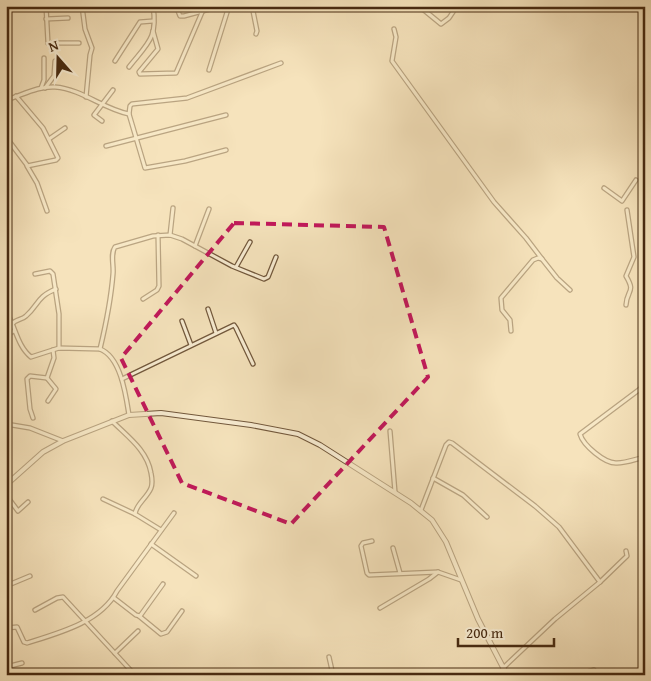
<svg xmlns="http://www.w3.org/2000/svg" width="651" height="681" font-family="'Gentium Book Plus',serif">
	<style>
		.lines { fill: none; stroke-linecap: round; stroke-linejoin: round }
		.minor-casing { stroke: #72583c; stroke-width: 5.5 }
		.tertiary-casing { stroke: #72583c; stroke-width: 6 }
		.minor { stroke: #f8edd3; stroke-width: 3 }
		.tertiary { stroke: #f8edd3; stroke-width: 4 }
		.marked { fill: none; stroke: #c2185b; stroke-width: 4; stroke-dasharray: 10 6; stroke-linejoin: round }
	</style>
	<rect width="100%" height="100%" fill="#f5e3bc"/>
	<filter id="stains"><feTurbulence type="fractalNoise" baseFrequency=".004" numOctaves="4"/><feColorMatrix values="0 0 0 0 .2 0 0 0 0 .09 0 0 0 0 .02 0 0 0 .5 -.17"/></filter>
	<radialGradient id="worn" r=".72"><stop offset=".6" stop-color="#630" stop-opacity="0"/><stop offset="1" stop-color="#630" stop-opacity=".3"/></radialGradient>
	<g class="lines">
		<defs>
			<g id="minor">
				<path d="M46,6L48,43H79"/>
				<path d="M82,6L85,29L92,48L90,55L86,97"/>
				<path d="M176,6L180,16H184L221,6"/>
				<path d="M233,6H240"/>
				<path d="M252,6L257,31L256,34"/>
				<path d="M419,6L441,24L449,18L457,6"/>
				<path d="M46,19L68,18"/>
				<path d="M394,29L396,37L392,61L494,202L526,238L542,259"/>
				<path d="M153,31L158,49L139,72L140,74L176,73L203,10"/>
				<path d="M115,61L140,22L153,21"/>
				<path d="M129,67C148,43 158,38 153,6"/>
				<path d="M209,70L229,6"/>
				<path d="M41,88L44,80V58"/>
				<path d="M45,88L54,76L55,61"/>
				<path d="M16,96L43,128L58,158L56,160L27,166L37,183L47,211"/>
				<path d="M6,100C23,95 37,86 55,87C82,89 103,109 129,114"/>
				<path d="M102,121L94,115L113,90"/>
				<path d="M49,139L65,128"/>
				<path d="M9,141L27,165"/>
				<path d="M106,146L226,115"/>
				<path d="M226,150L185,161L145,168L129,114L130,106L132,104L187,98L281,63"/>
				<path d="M604,188L622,201L636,180"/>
				<path d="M170,235L173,208"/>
				<path d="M195,246L209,209"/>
				<path d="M236,267L250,242"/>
				<path d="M35,274L50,271L53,274L59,314V348"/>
				<path d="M143,299L157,290L159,286L158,235"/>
				<path d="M626,305C627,289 636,293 626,276L634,257L627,210"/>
				<path d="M208,309L216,333"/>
				<path d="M643,309L645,304"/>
				<path d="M6,311C15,325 17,346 31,357L59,348L100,349C121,357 126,396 129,415"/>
				<path d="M182,321L191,345"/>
				<path d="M12,324C16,319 22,320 26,316C39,305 36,297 56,289"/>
				<path d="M511,331L510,320L502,310L501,298L533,260L538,258L542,259L557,278L570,290"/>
				<path d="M6,335L14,331"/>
				<path d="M100,349C106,324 111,299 113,274C114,265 110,254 115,247L153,236L170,235L182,239L232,266L264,279L268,277L276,257"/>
				<path d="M122,379L234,325L236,328L253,364"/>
				<path d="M645,382L640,389L580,434C583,445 605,464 617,463C626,463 636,459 645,457"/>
				<path d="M48,401L56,389L47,378L54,358L53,350"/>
				<path d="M33,418L30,409L27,379L30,376L47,378"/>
				<path d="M112,421C128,437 147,450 151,473C152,478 153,483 151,488C147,498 136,504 135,514L161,530"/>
				<path d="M6,424L30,428L63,441"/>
				<path d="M390,431L395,492"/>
				<path d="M433,478L463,495L487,517"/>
				<path d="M6,495L18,511L28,502"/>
				<path d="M103,499L135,514"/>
				<path d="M421,510L446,445L449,442L452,443L535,506L559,527L600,582"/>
				<path d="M372,541L363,543L361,546L367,573L369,575L438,572L461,580"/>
				<path d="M151,544L196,576"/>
				<path d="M393,548L400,573"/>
				<path d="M6,586L30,576"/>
				<path d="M114,598L136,615L140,616L163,584"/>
				<path d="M380,608L429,579L438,572"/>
				<path d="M35,610L57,598L63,597L135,675"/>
				<path d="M139,616L161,634L167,632L182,611"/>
				<path d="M6,628L17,627L24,642L27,643C59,633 101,622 117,591L174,513"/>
				<path d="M115,653L138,631"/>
				<path d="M329,657L333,675"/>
				<path d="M6,667L22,663"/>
				<path d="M503,668L555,619L600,582L627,556L626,551"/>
				<path d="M577,675L594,670"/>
			</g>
			<path id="tertiary" d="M6,485L43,452L63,441L129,415L161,413L251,425L298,434L320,445L411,503L432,520L446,542L478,619L507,675"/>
		</defs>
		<use href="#minor" class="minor-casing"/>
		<use href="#tertiary" class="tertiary-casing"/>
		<use href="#minor" class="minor"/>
		<use href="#tertiary" class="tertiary"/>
	</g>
	<path d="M0 0H651V681H0ZM234,223L384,227L428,377L291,524L182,483L121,358Z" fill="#f5e3bc" fill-opacity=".55" fill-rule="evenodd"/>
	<path class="marked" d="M234,223L384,227L428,377L291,524L182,483L121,358Z"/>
	<rect width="651" height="681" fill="none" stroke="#f5e3bc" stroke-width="25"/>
	<rect x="8" y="8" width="636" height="666" fill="none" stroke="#472a11" stroke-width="2.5"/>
	<rect x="12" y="12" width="626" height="656" fill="none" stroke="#472a11"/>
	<g transform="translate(58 58) rotate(340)" stroke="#f8edd3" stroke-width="4" paint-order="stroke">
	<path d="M0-4L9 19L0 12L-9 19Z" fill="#472a11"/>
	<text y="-8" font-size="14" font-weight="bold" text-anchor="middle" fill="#472a11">N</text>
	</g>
	<path d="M458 638v8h96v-8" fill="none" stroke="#472a11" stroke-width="2.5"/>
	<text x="466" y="638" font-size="15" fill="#472a11" stroke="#f8edd3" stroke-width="4" paint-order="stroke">200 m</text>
	<rect width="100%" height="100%" filter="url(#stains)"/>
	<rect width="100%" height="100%" fill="url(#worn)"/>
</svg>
